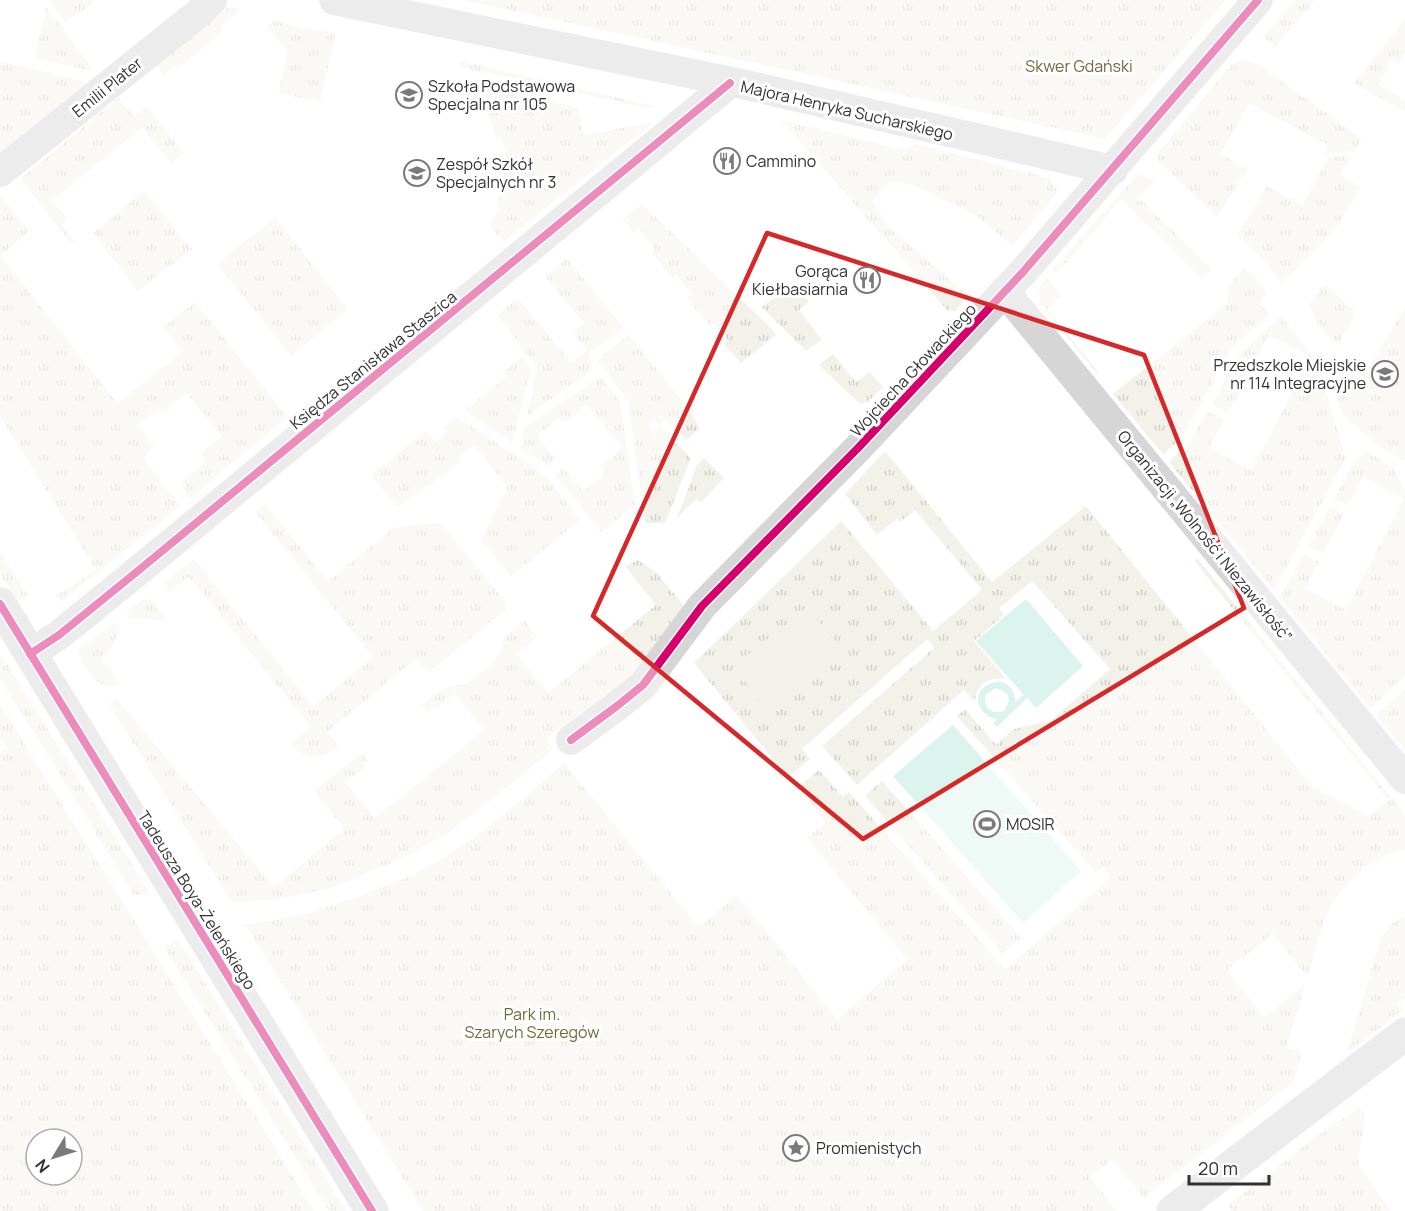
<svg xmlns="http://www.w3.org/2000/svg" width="1405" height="1211" font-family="Manrope,sans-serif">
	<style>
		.grass { fill: url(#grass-tufts); fill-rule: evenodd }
		.garden { fill: #f3f2ea }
		.water { fill: #dbf4ee; fill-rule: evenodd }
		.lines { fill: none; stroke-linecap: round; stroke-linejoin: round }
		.minor { stroke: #d6d6d6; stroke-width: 30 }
		.tertiary { stroke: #d6d6d6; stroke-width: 33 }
		.cycleway-casing { stroke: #fff; stroke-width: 11 }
		.cycleway { stroke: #d6006c; stroke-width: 8 }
		.marked { fill: none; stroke: #d62828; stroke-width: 4.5; stroke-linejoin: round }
		.labels { text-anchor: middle; stroke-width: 6; stroke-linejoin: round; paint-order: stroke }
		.park-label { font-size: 16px; fill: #716c3c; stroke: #fff }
		.poi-label { font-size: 16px; fill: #323232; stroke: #fff; text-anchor: start }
		.street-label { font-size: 16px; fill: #323232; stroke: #fff }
	</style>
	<defs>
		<pattern id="grass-tufts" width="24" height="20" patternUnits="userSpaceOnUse" patternTransform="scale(1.5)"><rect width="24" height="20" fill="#f3f2ea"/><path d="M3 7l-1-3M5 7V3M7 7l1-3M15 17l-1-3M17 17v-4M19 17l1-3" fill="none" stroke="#d1d0c9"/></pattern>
	</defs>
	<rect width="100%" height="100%" fill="#fff"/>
	<g class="grass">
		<path d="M48,0H92L91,5L65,22Z"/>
		<path d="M463,0H1226L1105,139Z"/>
		<path d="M1294,0H1315L1276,47L1263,37Z"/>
		<path d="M46,7L93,69L90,71L35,58Z"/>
		<path d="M236,7L240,11L220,28L223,31L179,68L176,65L163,75L157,65L227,8Z"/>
		<path d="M1405,19V52L1399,64L1392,60L1379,85L1405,100V112L1354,83Z"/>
		<path d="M273,21L336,34L320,102L279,93L287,51L267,27Z"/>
		<path d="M1241,60L1257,64L1362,139L1354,153L1349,151L1324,154L1328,145L1249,103L1221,154L1247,169L1217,217L1158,161L1156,155L1232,64Z"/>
		<path d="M0,61L92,83L0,158Z"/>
		<path d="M461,61L650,105L651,109L459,67Z"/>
		<path d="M456,82L577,107L584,135L654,122L503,242L489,225L498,210L497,193L512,192L510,185H506L500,160L507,158L501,137L495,138L489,113L492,110L491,103L483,104V108L477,109C474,97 468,90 455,87Z"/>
		<path d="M118,98L134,117L147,106L184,153L171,163L142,128L53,200L67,219L61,225L75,241L72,244L20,179Z"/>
		<path d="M781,120L905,150L916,144L1049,178L1058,192L1012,246L977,216L912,185L890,182L872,201L889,227L969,296L955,311H948Z"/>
		<path d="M1348,155L1351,157L1340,175L1361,187L1333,233L1282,283L1261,257L1237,235L1267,186L1302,205L1328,158Z"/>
		<path d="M1141,175L1155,181L1139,198L1212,269L1203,279L1121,200L1056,274L1053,269L1134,178Z"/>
		<path d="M144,191L192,249L138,291L93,233Z"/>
		<path d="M0,195L29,231L1,256L117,403L182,352L163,327L195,302L288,417L189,499L181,481L206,461L200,453L221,437L187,393L163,412L160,408L138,424L154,446L143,458L180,506L61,602L56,596L96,570L0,416Z"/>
		<path d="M642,204L777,334L741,363L724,344L728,340L713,322L709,325L687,299L692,294L676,275L672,278L651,252L655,249L638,228L633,232L623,219Z"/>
		<path d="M275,217L348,309L291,356L217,264Z"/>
		<path d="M567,258L624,328L589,353L593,370L527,416L537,368L497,315L518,298L571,363L587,350L572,333L584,323L545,277Z"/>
		<path d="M1245,267L1268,293L1262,298L1261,305L1270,315L1231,348L1183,437L1163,454L1113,394L1227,303L1229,285Z"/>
		<path d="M1046,277L1062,296L1047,309L1098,372L1097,373L1040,303C1038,292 1039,286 1046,277Z"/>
		<path d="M793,282L809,302L799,310L822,340L806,351L762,307Z"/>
		<path d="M1325,285L1356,312L1338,345C1325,334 1312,321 1310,303Z"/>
		<path d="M1405,308V459L1403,461L1373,442L1342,414L1328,369L1358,385Z"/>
		<path d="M1281,316L1317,361L1346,458L1274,590L1169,462L1190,442L1207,411L1224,420L1209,448L1251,470L1311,358L1269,335L1254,363L1237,356Z"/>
		<path d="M629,334L688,408L700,429L686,440L665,420L659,425L654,421L648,426L654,434L661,428L691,458L665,523H645L628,401L597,360Z"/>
		<path d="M833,354L856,382L870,372L883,387L868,402L860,404L819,365Z"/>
		<path d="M522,357L531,369L512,443L464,411L505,378V371Z"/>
		<path d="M1234,363L1251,370L1228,412L1212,405Z"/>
		<path d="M600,376L620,402L635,505L601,532L555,474L563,468L583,491L606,473L601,466L622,448L587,405L564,423L558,418L537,436L556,460L549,466L520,448L525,427Z"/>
		<path d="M457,417L545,475L580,520L511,576L481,540L507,487L474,445L458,457L461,461L455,467L397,507L371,475L425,431L436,442L444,436L445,427Z"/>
		<path d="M885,451L992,582L1086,506L1313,787L1369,816L1388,800L1194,561L1197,558L1405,814V850C1370,857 1341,884 1326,916C1318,935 1314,958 1308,978L1273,934L1227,970L1264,1017L1305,985L1287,1047L1302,1051L1294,1082L1144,1198L1113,1159L1089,1177L1117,1211H423L245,924C291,920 333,907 376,889C389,884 402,880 414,874C469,845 518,804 564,763L699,927L737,895L837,1019L907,960L807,838L826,822L797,788L819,770L843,797L849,792L1005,969L1111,877L1103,867L1096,873L957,716L965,709L996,745L1014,729L1050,721L1110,669L1032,581L999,608L1004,615L974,641L1006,679C989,677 976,683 975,702L964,690L857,785L822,746L934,648L927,639L802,749L810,759L788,777L694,663L841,521L933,631L982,590L915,510L900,522L897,519L877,535L845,494Z"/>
		<path d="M1367,451L1393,468L1405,490V676L1370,708L1280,598L1304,554L1319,562L1305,589L1346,610L1404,499L1363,477L1348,506L1334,498L1355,459Z"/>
		<path d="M704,458L724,478L701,502L696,499L677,518L697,465Z"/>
		<path d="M265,504L328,581L395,527L441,523L504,600L507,609L428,673L416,659L327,732L339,746C320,760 308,763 291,744L311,727L189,577L169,591L164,582L194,559L313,706L373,657L255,512Z"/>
		<path d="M1330,506L1344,514L1323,554L1308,547Z"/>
		<path d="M0,551L28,596L17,602L0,574Z"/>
		<path d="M638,560L656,572L685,607L634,676L591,710L545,738L553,749L515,781L448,833L405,857L332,888L279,899L232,903L109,704L117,699L274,887L344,829L314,791L362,753L368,761L364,764L365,767L346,783L375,818L484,730L455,694L435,709L434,707L428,712L421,705L443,688L468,683L491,664L501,651L504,638L524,620L537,637L517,654L548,693L656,605L625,566Z"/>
		<path d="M144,599L150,600L168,621L129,618L126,612Z"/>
		<path d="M115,622L121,626L111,649L101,658L121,684C98,694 83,670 78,650Z"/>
		<path d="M0,653L149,892L146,895H134L0,678Z"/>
		<path d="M1405,689V750L1376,715Z"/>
		<path d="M0,704L314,1211H0V753L7,748L0,738ZM36,1139H72V1175H36Z"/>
		<path d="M882,781L1021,938L1003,954L865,796Z"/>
		<path d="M1405,916V998L1398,1004L1403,1010L1350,1051L1348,1048L1380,940L1392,923Z"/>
		<path d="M178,939L346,1211H329L164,947Z"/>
		<path d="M1359,1108L1365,1114L1358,1164L1391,1211H1233L1228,1205L1325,1130Z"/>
	</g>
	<path class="garden" d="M807,607L844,652L770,712L733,667Z"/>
	<g class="water">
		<path d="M1026,599L1083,666L1036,708L1027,698L997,727L993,723L997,719C991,718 985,715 981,709C966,685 1014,666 1015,702L1024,695L976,641ZM996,688L1007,693L1009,701L1004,711C991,715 982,707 986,694Z"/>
		<path d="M953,725L1081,871L1023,923L893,776Z"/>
	</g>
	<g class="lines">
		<g class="minor">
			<path d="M334,0L751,86L1113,170"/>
			<path d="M0,172L200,12L212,0"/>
			<path d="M1005,292L1405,779"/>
			<path d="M30,654L59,635L139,570L730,83"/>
			<path d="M571,740L617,706L643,685L702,606L858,448L1023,272L1258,0"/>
		</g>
		<g class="tertiary">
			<path d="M0,604L372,1211"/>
			<path d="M1173,1211L1405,1034"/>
		</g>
		<defs>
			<g id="cycleway">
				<path d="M0,604L372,1211"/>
				<path d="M30,654L59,635L139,570L730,83"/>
				<path d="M571,740L617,706L643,685L702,606L858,448L1023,272L1258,0"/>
			</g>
		</defs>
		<use href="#cycleway" class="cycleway-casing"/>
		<use href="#cycleway" class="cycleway"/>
	</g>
	<path d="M0 0H1405V1211H0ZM767,233L1144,355L1244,608L863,839L593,616Z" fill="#fff" fill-opacity=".55" fill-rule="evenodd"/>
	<path class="marked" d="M767,233L1144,355L1244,608L863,839L593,616Z"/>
	<defs>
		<symbol id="school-ring" viewBox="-11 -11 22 22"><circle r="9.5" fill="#fff" stroke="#7a7a7a" stroke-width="1.5"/><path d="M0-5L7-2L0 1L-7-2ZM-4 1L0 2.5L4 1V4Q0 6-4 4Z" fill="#7a7a7a"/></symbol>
		<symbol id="restaurant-ring" viewBox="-11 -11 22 22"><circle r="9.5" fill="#fff" stroke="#7a7a7a" stroke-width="1.5"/><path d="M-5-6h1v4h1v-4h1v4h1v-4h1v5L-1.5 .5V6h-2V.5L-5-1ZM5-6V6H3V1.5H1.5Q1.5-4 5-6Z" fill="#7a7a7a"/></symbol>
		<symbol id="stadium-ring" viewBox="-11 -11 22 22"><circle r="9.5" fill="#fff" stroke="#7a7a7a" stroke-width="1.5"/><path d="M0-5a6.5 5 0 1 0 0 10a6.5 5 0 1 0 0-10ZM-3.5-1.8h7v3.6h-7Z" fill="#7a7a7a"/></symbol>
		<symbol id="sight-ring" viewBox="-11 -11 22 22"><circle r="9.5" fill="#fff" stroke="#7a7a7a" stroke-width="1.5"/><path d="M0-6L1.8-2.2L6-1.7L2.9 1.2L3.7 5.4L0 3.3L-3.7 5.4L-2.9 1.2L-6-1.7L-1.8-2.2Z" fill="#7a7a7a"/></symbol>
	</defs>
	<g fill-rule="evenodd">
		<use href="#school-ring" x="394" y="80" width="30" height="30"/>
		<use href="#restaurant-ring" x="712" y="146" width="30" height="30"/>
		<use href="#school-ring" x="402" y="158" width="30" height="30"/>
		<use href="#restaurant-ring" x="852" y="265" width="30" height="30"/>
		<use href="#school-ring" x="1370" y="359" width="30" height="30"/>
		<use href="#stadium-ring" x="972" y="809" width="30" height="30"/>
		<use href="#sight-ring" x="781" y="1133" width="30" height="30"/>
	</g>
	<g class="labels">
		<g class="park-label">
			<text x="1079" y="72">Skwer Gdański</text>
			<text x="532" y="1020">Park im.<tspan x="532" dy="18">Szarych Szeregów</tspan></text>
		</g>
		<g class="poi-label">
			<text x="428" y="92">Szkoła Podstawowa<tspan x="428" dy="18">Specjalna nr 105</tspan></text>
			<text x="746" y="167">Cammino</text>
			<text x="436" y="170">Zespół Szkół<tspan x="436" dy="18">Specjalnych nr 3</tspan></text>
			<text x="848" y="277" text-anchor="end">Gorąca<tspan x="848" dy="18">Kiełbasiarnia</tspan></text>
			<text x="1366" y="371" text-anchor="end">Przedszkole Miejskie<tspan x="1366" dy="18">nr 114 Integracyjne</tspan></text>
			<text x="1006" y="830">MOSIR</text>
			<text x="816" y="1154">Promienistych</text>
		</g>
		<g class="street-label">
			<text transform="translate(107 87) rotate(-39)" y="6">Emilii Plater</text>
			<text transform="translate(847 110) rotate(13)" y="6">Majora Henryka Sucharskiego</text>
			<text transform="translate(373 360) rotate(-39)" y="6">Księdza Stanisława Staszica</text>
			<text transform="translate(913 370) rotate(-47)" y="6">Wojciecha Głowackiego</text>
			<text transform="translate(1205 536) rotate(51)" y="6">Organizacji „Wolność i Niezawisłość”</text>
			<text transform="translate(197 900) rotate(58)" y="6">Tadeusza Boya-Żeleńskiego</text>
		</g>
	</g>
	<g transform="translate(54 1157) rotate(232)"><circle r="28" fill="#ffffff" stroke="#adadad" stroke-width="1.5"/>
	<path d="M0-4.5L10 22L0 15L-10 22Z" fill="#7a7a7a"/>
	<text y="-9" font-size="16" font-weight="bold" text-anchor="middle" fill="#323232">N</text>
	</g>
	<path d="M1189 1175v9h80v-9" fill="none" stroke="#323232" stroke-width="3"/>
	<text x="1198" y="1175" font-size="18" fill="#323232" stroke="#ffffff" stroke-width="4.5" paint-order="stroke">20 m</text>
</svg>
